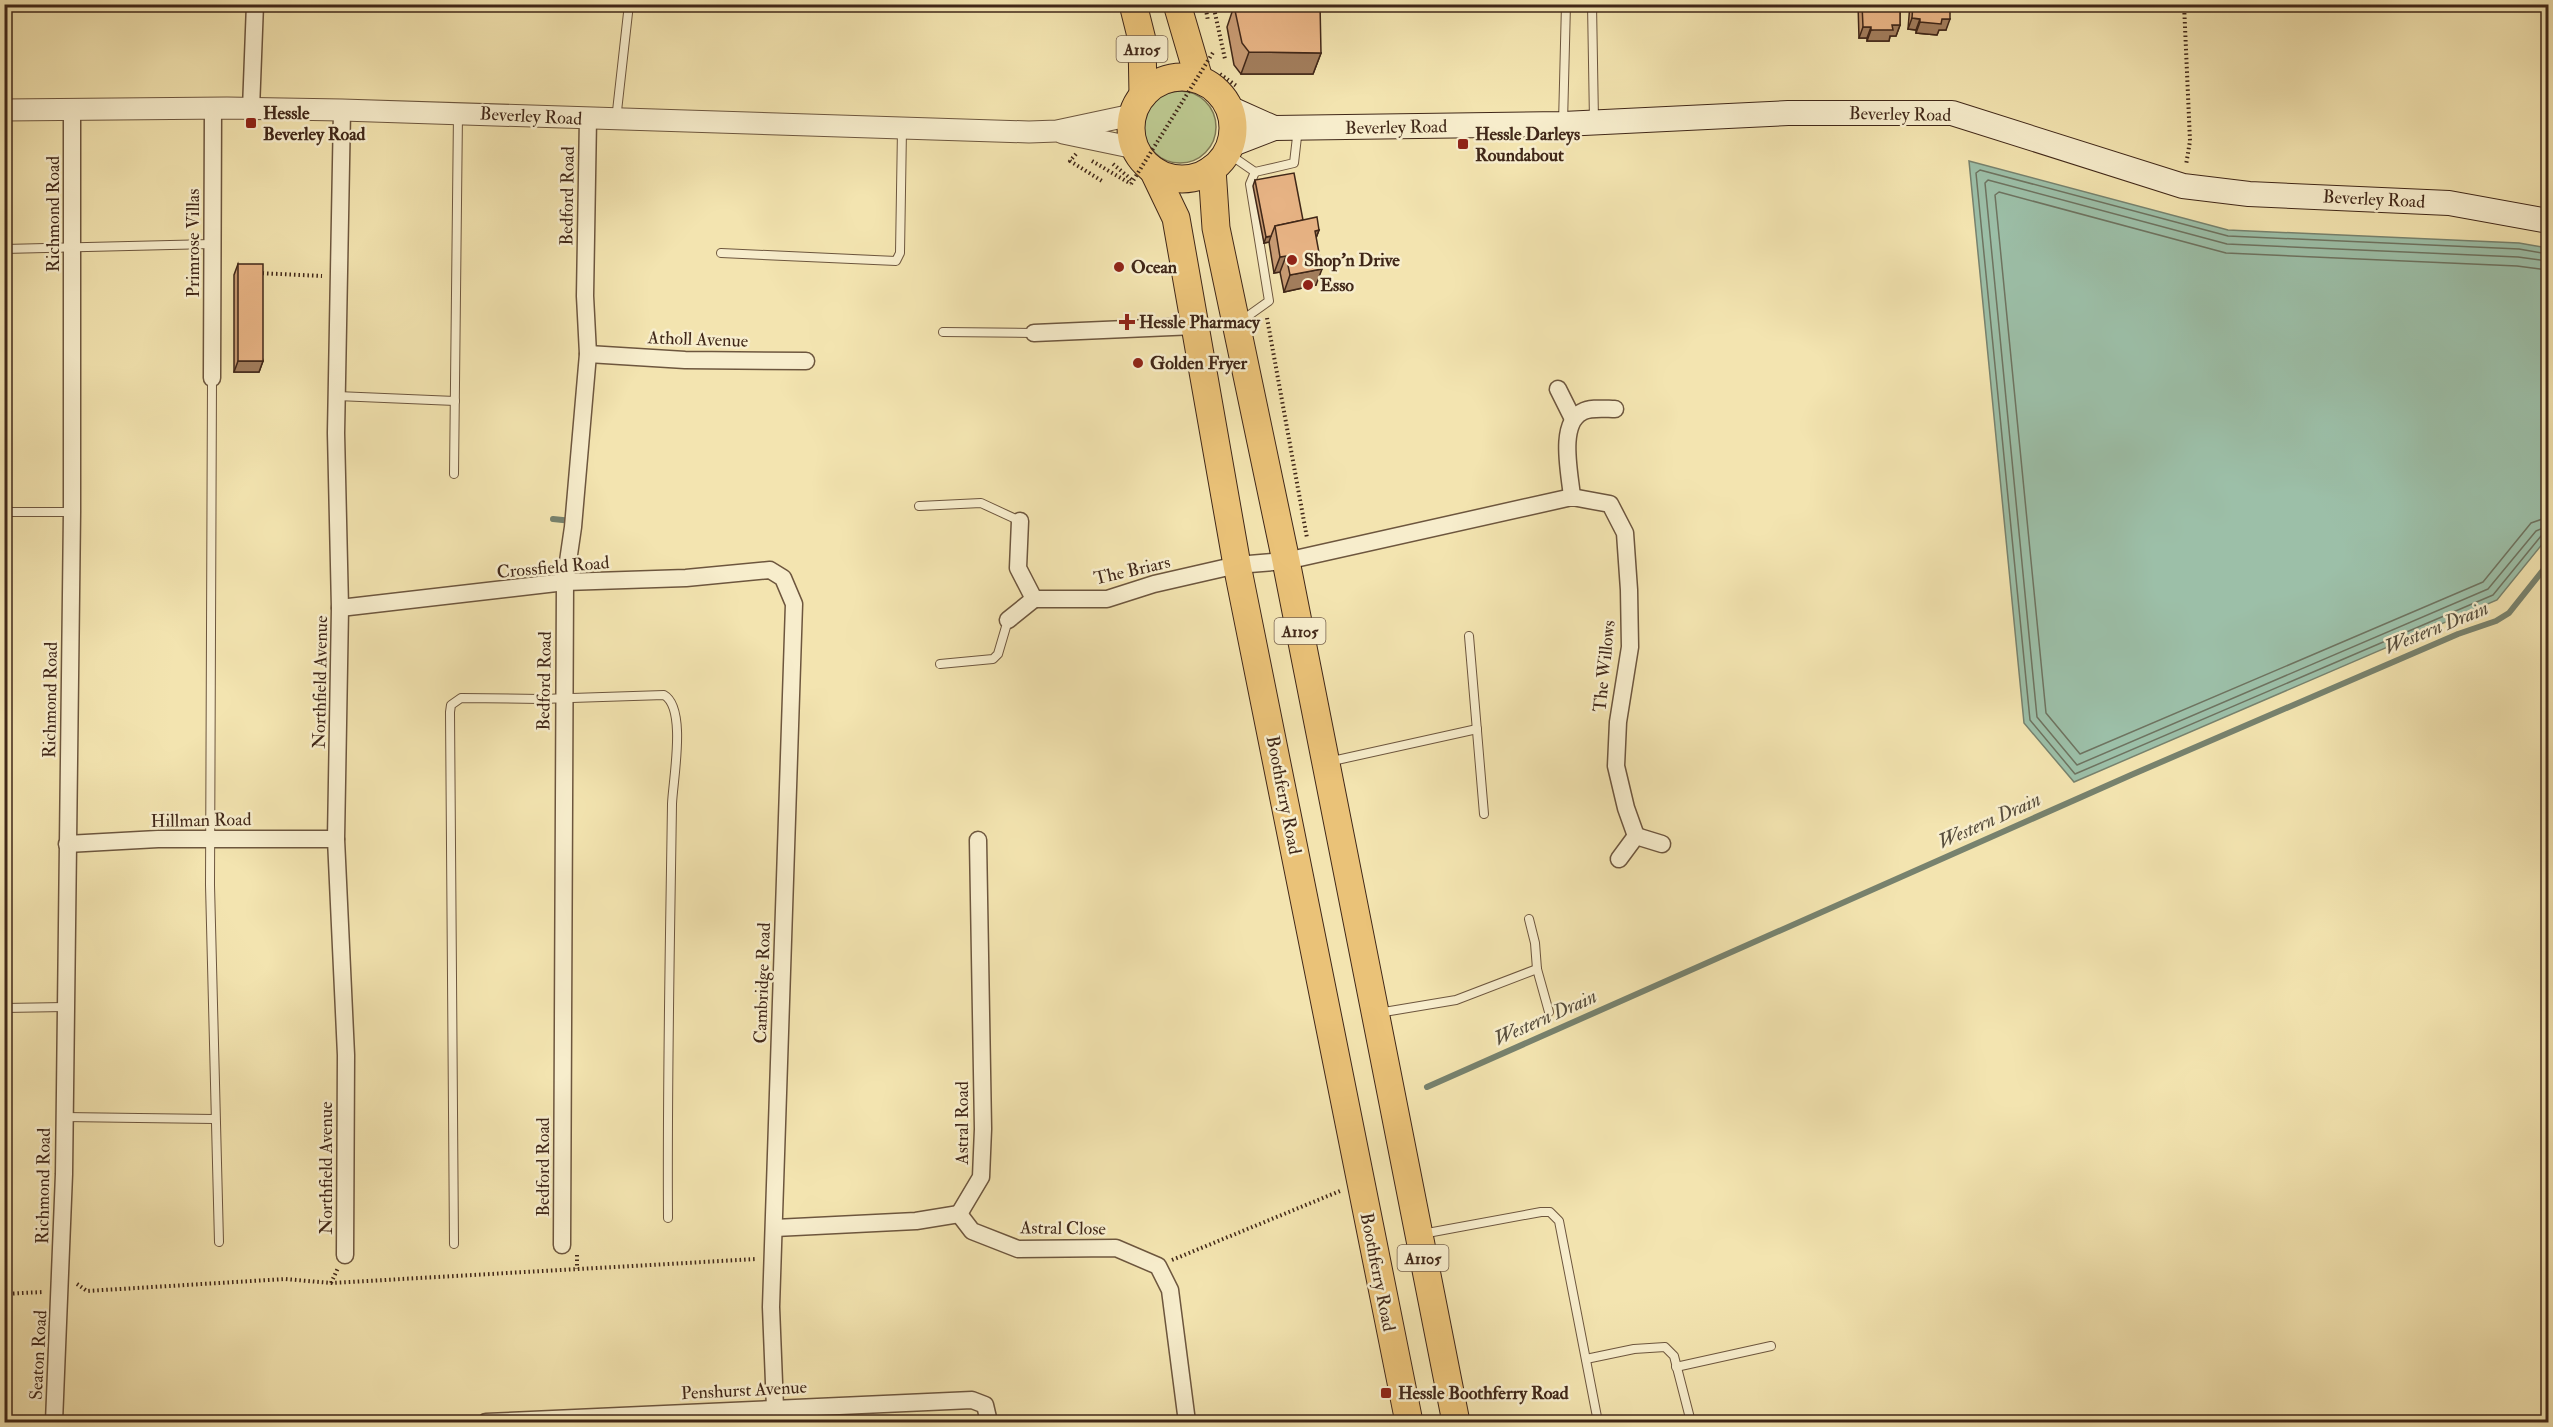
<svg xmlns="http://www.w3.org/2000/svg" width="2553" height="1427" font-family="'IM FELL Double Pica',serif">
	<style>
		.green { fill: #bac48c; stroke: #7d7652; stroke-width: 1.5 }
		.water { fill: #9cbfa8; stroke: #77826e; stroke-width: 1.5 }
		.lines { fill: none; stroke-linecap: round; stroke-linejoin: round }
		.shore { stroke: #6e7360; stroke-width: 1.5 }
		.stream { stroke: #77826e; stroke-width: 6 }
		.service-casing { stroke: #6d563e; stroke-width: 10 }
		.minor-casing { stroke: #6d563e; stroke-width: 19 }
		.tertiary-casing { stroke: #6d563e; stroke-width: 23 }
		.secondary-casing { stroke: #402718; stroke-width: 26 }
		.primary-casing { stroke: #402718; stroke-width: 29 }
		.path { stroke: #402718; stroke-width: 4; stroke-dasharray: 1.5 3; stroke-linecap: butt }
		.service { stroke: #f7edcc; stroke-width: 8 }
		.minor { stroke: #f7edcc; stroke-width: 16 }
		.tertiary { stroke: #f7edcc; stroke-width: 21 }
		.secondary { stroke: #f7edcc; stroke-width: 24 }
		.primary { stroke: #eac278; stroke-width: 27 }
		.path-bridge { stroke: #402718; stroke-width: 4; stroke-dasharray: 1.5 3; stroke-linecap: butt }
		.wall { fill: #c79a72; stroke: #402718; stroke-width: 1.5 }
		.shaded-wall { fill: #a27d5c; stroke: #402718; stroke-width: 1.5 }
		.building { fill: #e7b384; stroke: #402718; stroke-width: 1.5 }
		.poi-dot { fill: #8f2418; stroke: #f7edcc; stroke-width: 2 }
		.labels { text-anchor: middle; stroke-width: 5; stroke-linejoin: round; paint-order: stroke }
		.shield { fill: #f7edcc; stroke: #77624e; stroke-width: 1.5 }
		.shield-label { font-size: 16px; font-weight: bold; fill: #402718 }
		.poi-label { font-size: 18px; font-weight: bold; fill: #402718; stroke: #f7edcc; text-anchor: start }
		.street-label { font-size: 18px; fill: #402718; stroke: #f7edcc }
		.water-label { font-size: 20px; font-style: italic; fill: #574d3c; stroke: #f7edcc }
	</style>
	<rect width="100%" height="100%" fill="#f3e4b0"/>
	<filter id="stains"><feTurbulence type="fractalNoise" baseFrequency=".00333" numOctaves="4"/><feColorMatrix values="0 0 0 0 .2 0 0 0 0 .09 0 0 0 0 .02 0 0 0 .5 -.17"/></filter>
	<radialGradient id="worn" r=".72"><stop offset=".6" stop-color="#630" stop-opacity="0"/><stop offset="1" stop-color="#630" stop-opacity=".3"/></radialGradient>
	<circle class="green" cx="1180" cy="127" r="36"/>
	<path class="water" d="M1969,161L2228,230L2519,243L2548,248V537L2497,600L2074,782L2024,723Z"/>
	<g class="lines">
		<g class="shore">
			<path d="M2548,254L2519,249L2228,236L1980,170L1976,173L2030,720L2075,774L2493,595L2541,536L2548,534"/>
			<path d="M2548,261L2518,257L2227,244L1988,180L1985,183L2037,717L2077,765L2488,589L2536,531L2548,526"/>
			<path d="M2548,270L2517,266L2226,253L1999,192L1995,195L2046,713L2080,754L2483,582L2531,523L2548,517"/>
		</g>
		<g class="stream">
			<path d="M553,519L572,521"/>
			<path d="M1427,1087L2131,775L2458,634L2496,621L2509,613L2548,564"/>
		</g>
		<defs>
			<g id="service">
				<path d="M1006,4H1007"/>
				<path d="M1592,4L1594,121"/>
				<path d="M616,120L629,4"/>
				<path d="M1563,123L1566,4"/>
				<path d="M1226,152L1255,172L1250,184L1269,301L1241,321"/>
				<path d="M1255,172L1294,163L1298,128"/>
				<path d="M4,249L212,244"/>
				<path d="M721,253L896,261L900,253L902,129"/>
				<path d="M943,332L1034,333"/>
				<path d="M212,378L210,885L219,1242"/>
				<path d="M337,396L455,401"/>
				<path d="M454,474L458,113"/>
				<path d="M919,506L981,503L1020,521"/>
				<path d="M4,512H72"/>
				<path d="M1469,636L1484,814"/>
				<path d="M940,664L993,659L998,654L1008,620"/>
				<path d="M1328,762L1477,729"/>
				<path d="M1529,919L1535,943L1537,969L1549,1012"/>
				<path d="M4,1008L65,1007"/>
				<path d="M1378,1013L1456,1000L1537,969"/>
				<path d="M64,1117L214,1119"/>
				<path d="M1422,1234L1541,1212H1550L1559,1221L1598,1422"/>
				<path d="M454,1244L450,712L451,705L461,698L541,699L664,695C687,708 673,779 672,804C670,942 667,1080 668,1218"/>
				<path d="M1586,1359L1634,1349L1665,1347L1674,1356L1691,1422"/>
				<path d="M1676,1367L1771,1346"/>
			</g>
			<g id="minor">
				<path d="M251,109L255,4"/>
				<path d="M342,110L336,433L340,608L336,839L346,1055L345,1255"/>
				<path d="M1034,333L1195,326"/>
				<path d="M588,354L685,360L806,361"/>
				<path d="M212,378L213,108"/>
				<path d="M1558,389L1573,419"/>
				<path d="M1572,497C1570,474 1558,424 1582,412C1590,407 1606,409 1615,409"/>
				<path d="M1020,521L1018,568L1034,599H1107L1154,584L1237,565L1286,561L1572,497L1610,504L1625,533L1629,590L1630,647L1618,722L1616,766L1626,808L1636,836"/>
				<path d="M340,608L565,582L686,578L770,570L783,578L794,604L771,1307L775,1408"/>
				<path d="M1008,620L1034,599"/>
				<path d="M67,844L158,839H336"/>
				<path d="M1619,859L1636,836L1662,844"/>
				<path d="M959,1214L981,1177L983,1129L978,840"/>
				<path d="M959,1214L972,1231L1018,1249L1116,1248L1158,1266L1170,1290L1187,1422"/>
				<path d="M775,1228L916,1221L959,1214"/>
				<path d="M562,1245L565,582L573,527L588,354L585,296L588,118"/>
				<path d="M54,1422L64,1174L72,512V110"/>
				<path d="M486,1422L972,1400L985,1405L989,1422"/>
			</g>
			<g id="tertiary">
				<path d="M4,110L227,108L342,110L1029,132L1057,131L1132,115"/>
				<path d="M1063,133L1135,148"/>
			</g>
			<g id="secondary">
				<path d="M1229,108L1274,128"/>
				<path d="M1230,145L1274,128L1563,124L1788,113H1952L2183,186L2249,194L2449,203L2548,221"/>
			</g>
			<g id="primary">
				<path d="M1133,4L1142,40L1143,95"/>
				<path d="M1177,4L1199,79"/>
				<circle cx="1182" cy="128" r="51"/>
				<path d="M1212,169L1216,228L1286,561L1456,1422"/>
				<path d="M1153,170L1176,218L1237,565L1409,1422"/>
			</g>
		</defs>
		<use href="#service" class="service-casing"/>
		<use href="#minor" class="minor-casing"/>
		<use href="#tertiary" class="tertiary-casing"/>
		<use href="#secondary" class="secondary-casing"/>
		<use href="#primary" class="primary-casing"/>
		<g class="path">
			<path d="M1205,4L1208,21"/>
			<path d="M1213,4L1225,59"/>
			<path d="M2184,4L2190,141L2186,165"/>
			<path d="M1220,74L1238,87"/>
			<path d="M1076,154L1070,161L1102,181"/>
			<path d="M1092,161L1131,184"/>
			<path d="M1113,164L1132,180"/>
			<path d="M258,273L322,276"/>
			<path d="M1267,318L1307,538"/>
			<path d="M577,1255V1269"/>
			<path d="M1172,1260L1340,1191"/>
			<path d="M331,1283L338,1268"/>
			<path d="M77,1284L87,1291L285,1279L331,1283L756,1259"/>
			<path d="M4,1294L43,1292"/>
		</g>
		<use href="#service" class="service"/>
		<use href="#minor" class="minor"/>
		<use href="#tertiary" class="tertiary"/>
		<use href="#secondary" class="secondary"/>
		<use href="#primary" class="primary"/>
		<path class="path-bridge" d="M1131,184L1214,51"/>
	</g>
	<g class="wall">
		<path d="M1858,4H1900V25L1896,36H1890L1889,41H1867V38H1859Z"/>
		<path d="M1910,4H1950L1946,30H1939L1937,35L1916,33V30L1908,29Z"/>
		<path d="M1234,6L1321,53L1313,74H1241L1234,65L1227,27Z"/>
		<path d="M1255,180L1303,220L1319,230L1316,238V285L1284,292L1280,272L1274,273L1269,242L1264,243L1253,186Z"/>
		<path d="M238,264L263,361L259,372H234V275Z"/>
	</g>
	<g class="shaded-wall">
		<path d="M1912,18L1920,19L1916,30L1908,29Z"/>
		<path d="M1942,19H1950L1946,30H1939L1937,35L1916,33L1920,22Z"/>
		<path d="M1892,25H1900L1896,36H1890L1889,41H1867L1871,30Z"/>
		<path d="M1863,27H1871L1867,38H1859Z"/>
		<path d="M1249,52L1321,53L1313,74H1241Z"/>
		<path d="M1319,230L1313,246L1315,231Z"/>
		<path d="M1271,236L1269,242L1264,243L1266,237Z"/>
		<path d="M1286,256L1280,272L1274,273L1280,257Z"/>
		<path d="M1322,269L1316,285L1284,292L1290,275Z"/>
		<path d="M238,361H263L259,372H234Z"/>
	</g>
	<g class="building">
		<path d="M1238,4H1320L1321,53L1249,52L1242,43L1234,6Z"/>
		<path d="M1862,4H1900V25H1892L1893,30H1871V27H1863Z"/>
		<path d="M1913,4H1950V19H1942L1941,24L1920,22V19L1912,18Z"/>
		<path d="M1294,173L1303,220L1275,226L1271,236L1266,237L1255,180Z"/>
		<path d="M1317,217L1319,230L1315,231L1322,269L1290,275L1286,256L1280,257L1275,226Z"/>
		<rect x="238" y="264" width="25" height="97"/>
	</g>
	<g class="poi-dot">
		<rect x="245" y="117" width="12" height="12" rx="3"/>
		<rect x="1457" y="138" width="12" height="12" rx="3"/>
		<circle cx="1292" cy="260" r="6"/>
		<circle cx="1119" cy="267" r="6"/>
		<circle cx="1308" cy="285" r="6"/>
		<path d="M1124 313h6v6h6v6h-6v6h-6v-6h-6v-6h6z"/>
		<circle cx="1138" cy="363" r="6"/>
		<rect x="1380" y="1387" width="12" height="12" rx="3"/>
	</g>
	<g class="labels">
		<g class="shield">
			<rect x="1116.5" y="36" width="51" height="26" rx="4.5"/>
			<rect x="1274.5" y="618" width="51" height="26" rx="4.5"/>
			<rect x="1397.5" y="1245" width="51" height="26" rx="4.5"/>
		</g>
		<g class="shield-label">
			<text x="1142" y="55">A1105</text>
			<text x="1300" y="637">A1105</text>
			<text x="1423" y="1264">A1105</text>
		</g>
		<g class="poi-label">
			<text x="263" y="119">Hessle<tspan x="263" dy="21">Beverley Road</tspan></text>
			<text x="1475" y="140">Hessle Darleys<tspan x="1475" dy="21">Roundabout</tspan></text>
			<text x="1304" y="266">Shop'n Drive</text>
			<text x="1131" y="273">Ocean</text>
			<text x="1320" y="291">Esso</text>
			<text x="1139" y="328">Hessle Pharmacy</text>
			<text x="1150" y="369">Golden Fryer</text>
			<text x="1398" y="1399">Hessle Boothferry Road</text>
		</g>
		<g class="street-label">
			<text transform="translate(1900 114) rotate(1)" y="6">Beverley Road</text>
			<text transform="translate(531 116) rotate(3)" y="6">Beverley Road</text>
			<text transform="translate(1396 127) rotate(-1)" y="6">Beverley Road</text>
			<text transform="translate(567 196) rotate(-89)" y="6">Bedford Road</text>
			<text transform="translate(2374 199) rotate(3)" y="6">Beverley Road</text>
			<text transform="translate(53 214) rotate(-90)" y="6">Richmond Road</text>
			<text transform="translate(193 243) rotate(-90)" y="6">Primrose Villas</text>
			<text transform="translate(698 339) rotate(2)" y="6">Atholl Avenue</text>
			<text transform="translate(553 567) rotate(-5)" y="6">Crossfield Road</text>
			<text transform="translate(1132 570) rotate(-13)" y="6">The Briars</text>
			<text transform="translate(1604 666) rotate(-84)" y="6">The Willows</text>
			<text transform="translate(544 681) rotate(-89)" y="6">Bedford Road</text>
			<text transform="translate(320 682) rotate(-89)" y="6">Northfield Avenue</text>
			<text transform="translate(50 700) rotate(-89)" y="6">Richmond Road</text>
			<text transform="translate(1284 795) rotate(79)" y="6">Boothferry Road</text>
			<text transform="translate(201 820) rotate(-1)" y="6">Hillman Road</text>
			<text transform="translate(762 983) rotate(-88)" y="6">Cambridge Road</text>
			<text transform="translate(962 1123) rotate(-90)" y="6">Astral Road</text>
			<text transform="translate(543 1167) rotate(-90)" y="6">Bedford Road</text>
			<text transform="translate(326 1168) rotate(-90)" y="6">Northfield Avenue</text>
			<text transform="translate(43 1186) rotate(-89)" y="6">Richmond Road</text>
			<text transform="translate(1063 1228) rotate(1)" y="6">Astral Close</text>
			<text transform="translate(1378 1272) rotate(79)" y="6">Boothferry Road</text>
			<text transform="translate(38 1355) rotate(-87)" y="6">Seaton Road</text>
			<text transform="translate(744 1390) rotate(-3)" y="6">Penshurst Avenue</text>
		</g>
		<g class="water-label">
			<text transform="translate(2436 627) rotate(-22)" y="7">Western Drain</text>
			<text transform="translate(1989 820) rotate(-24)" y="7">Western Drain</text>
			<text transform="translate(1545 1017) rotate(-24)" y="7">Western Drain</text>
		</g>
	</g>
	<rect width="2553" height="1427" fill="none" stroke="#f3e4b0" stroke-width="24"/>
	<rect x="6" y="6" width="2541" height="1415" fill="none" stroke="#402718" stroke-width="3"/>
	<rect x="12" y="12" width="2529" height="1403" fill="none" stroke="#402718" stroke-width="1.5"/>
	<rect width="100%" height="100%" filter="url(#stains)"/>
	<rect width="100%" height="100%" fill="url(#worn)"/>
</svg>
